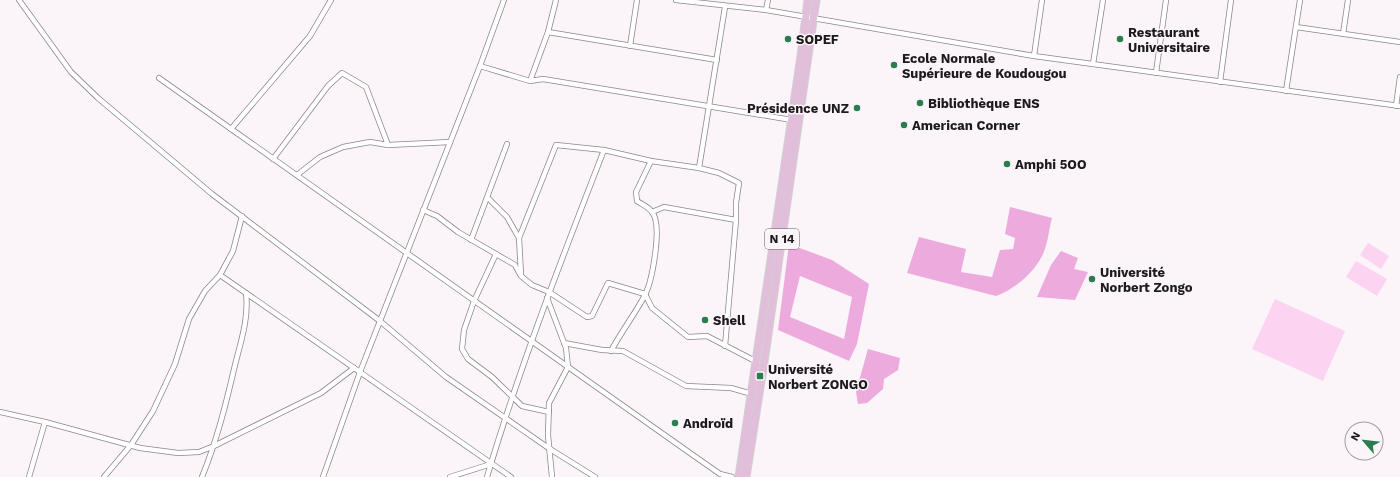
<svg xmlns="http://www.w3.org/2000/svg" width="1400" height="477" font-family="'Work Sans',sans-serif">
	<style>
		.green { fill: #fcd4f1 }
		.forest { fill: #edaadc; fill-rule: evenodd }
		.lines { fill: none; stroke-linecap: round; stroke-linejoin: round }
		.street-casing { stroke: #8b868a; stroke-width: 6 }
		.primary-casing { stroke: #d2d1d2; stroke-width: 9 }
		.street { stroke: #fff; stroke-width: 4.5 }
		.primary { stroke: #e1bed9; stroke-width: 7 }
		.poi-dot { fill: #2a7d4f; stroke: #fbf4f9; stroke-width: 1.5 }
		.labels { text-anchor: middle; stroke-width: 3; stroke-linejoin: round; paint-order: stroke }
		.shield { fill: #fbf4f9; stroke: #605b5e; stroke-width: 1 }
		.shield-label { font-size: 12px; font-weight: bold; fill: #1d1a1c }
		.poi-label { font-size: 13px; font-weight: bold; fill: #1d1a1c; stroke: #fbf4f9; text-anchor: start }
	</style>
	<rect width="100%" height="100%" fill="#fbf4f9"/>
	<g class="green">
		<path d="M1368,243L1389,256L1381,269L1360,255Z"/>
		<path d="M1356,261L1387,279L1377,296L1346,277Z"/>
		<path d="M1275,299L1345,331L1323,381L1252,349Z"/>
	</g>
	<g class="forest">
		<path d="M1010,207L1052,218C1049,229 1048,243 1043,254C1035,272 1014,290 996,296L907,273L919,237L966,249L961,272L992,277L1000,250L1013,249L1015,238L1005,234Z"/>
		<path d="M789,244L832,260L869,284L857,344L849,361L778,330ZM800,276L852,297L844,339L790,317Z"/>
		<path d="M1061,251L1078,258L1074,269L1088,272L1075,300L1037,297L1051,265Z"/>
		<path d="M868,349L900,358L898,370L884,379L883,389L867,403L858,404L856,392Z"/>
	</g>
	<g class="lines">
		<defs>
			<g id="street">
				<path d="M19,0L71,72L98,98L212,194L380,321L446,377L550,449L595,477"/>
				<path d="M556,0L548,32L530,81L543,79L792,120"/>
				<path d="M676,0L766,10L1034,56L1400,106"/>
				<path d="M766,10L768,0"/>
				<path d="M1296,27L1400,42"/>
				<path d="M548,32L717,60"/>
				<path d="M1343,34L1348,0"/>
				<path d="M630,46L637,0"/>
				<path d="M1034,56L1042,0"/>
				<path d="M1093,64L1103,0"/>
				<path d="M480,66L530,81"/>
				<path d="M1156,73L1166,0"/>
				<path d="M159,78L690,453L720,474L732,477"/>
				<path d="M1220,82L1231,0"/>
				<path d="M1286,91L1300,0"/>
				<path d="M1396,106L1400,77"/>
				<path d="M231,129L310,36L331,0"/>
				<path d="M273,159L328,86L342,73L366,87L388,145"/>
				<path d="M699,168L725,7"/>
				<path d="M297,175L320,157L343,147L370,142L388,145L450,142"/>
				<path d="M488,198L507,217L519,238L521,274"/>
				<path d="M423,210L437,216L458,232L515,265L521,276L532,285L549,292L587,317L592,316L608,283L645,294L652,308L688,337L707,336L757,362"/>
				<path d="M652,212L664,207L736,220L725,346"/>
				<path d="M519,238L556,145L604,150L651,161L699,168L719,173L739,183L736,203V220"/>
				<path d="M471,240L507,144"/>
				<path d="M496,254L474,301L464,330L462,349L468,359L492,377L522,406L549,412"/>
				<path d="M220,275L511,477"/>
				<path d="M547,298L566,348L568,367L549,403L548,435L552,477"/>
				<path d="M564,343L602,350L623,351L686,386L731,388L752,394"/>
				<path d="M611,351C621,332 635,314 645,295C652,281 663,225 652,212C649,207 641,204 637,201L636,192L651,161"/>
				<path d="M0,412L45,422L140,448L178,453L199,452L214,446L321,393L354,368"/>
				<path d="M29,477L45,422"/>
				<path d="M104,477L131,445L153,411L175,364L189,319L205,291L220,275L233,251L242,216"/>
				<path d="M202,477C217,440 226,404 235,365C241,341 249,318 246,293"/>
				<path d="M323,477L360,372L480,66L504,0"/>
				<path d="M450,477L491,464"/>
				<path d="M487,477C520,366 562,258 604,150"/>
			</g>
			<g id="primary">
				<path d="M739,477L801,56L808,0"/>
				<path d="M746,477L764,362L816,0"/>
			</g>
		</defs>
		<use href="#street" class="street-casing"/>
		<use href="#primary" class="primary-casing"/>
		<use href="#street" class="street"/>
		<use href="#primary" class="primary"/>
	</g>
	<g class="poi-dot">
		<circle cx="788" cy="39" r="4"/>
		<circle cx="1120" cy="39" r="4"/>
		<circle cx="894" cy="65" r="4"/>
		<circle cx="920" cy="103" r="4"/>
		<circle cx="857" cy="108" r="4"/>
		<circle cx="904" cy="125" r="4"/>
		<circle cx="1007" cy="164" r="4"/>
		<circle cx="1092" cy="279" r="4"/>
		<circle cx="705" cy="320" r="4"/>
		<rect x="756" y="372" width="8" height="8" rx="2"/>
		<circle cx="675" cy="423" r="4"/>
	</g>
	<g class="labels">
		<rect class="shield" x="765" y="229" width="34" height="20" rx="3"/>
		<g class="shield-label">
			<text x="782" y="243">N 14</text>
		</g>
		<g class="poi-label">
			<text x="1128" y="37">Restaurant<tspan x="1128" dy="15">Universitaire</tspan></text>
			<text x="796" y="44">SOPEF</text>
			<text x="902" y="63">Ecole Normale<tspan x="902" dy="15">Supérieure de Koudougou</tspan></text>
			<text x="928" y="108">Bibliothèque ENS</text>
			<text x="849" y="113" text-anchor="end">Présidence UNZ</text>
			<text x="912" y="130">American Corner</text>
			<text x="1015" y="169">Amphi 5OO</text>
			<text x="1100" y="277">Université<tspan x="1100" dy="15">Norbert Zongo</tspan></text>
			<text x="713" y="325">Shell</text>
			<text x="768" y="374">Université<tspan x="768" dy="15">Norbert ZONGO</tspan></text>
			<text x="683" y="428">Androïd</text>
		</g>
	</g>
	<g transform="translate(1364 441) rotate(298)"><circle r="19" fill="#fbf4f9" stroke="#a29da1"/>
	<path d="M0-3L7 15L0 10L-7 15Z" fill="#2a7d4f"/>
	<text y="-6" font-size="11" font-weight="bold" text-anchor="middle" fill="#1d1a1c">N</text>
	</g>
</svg>
